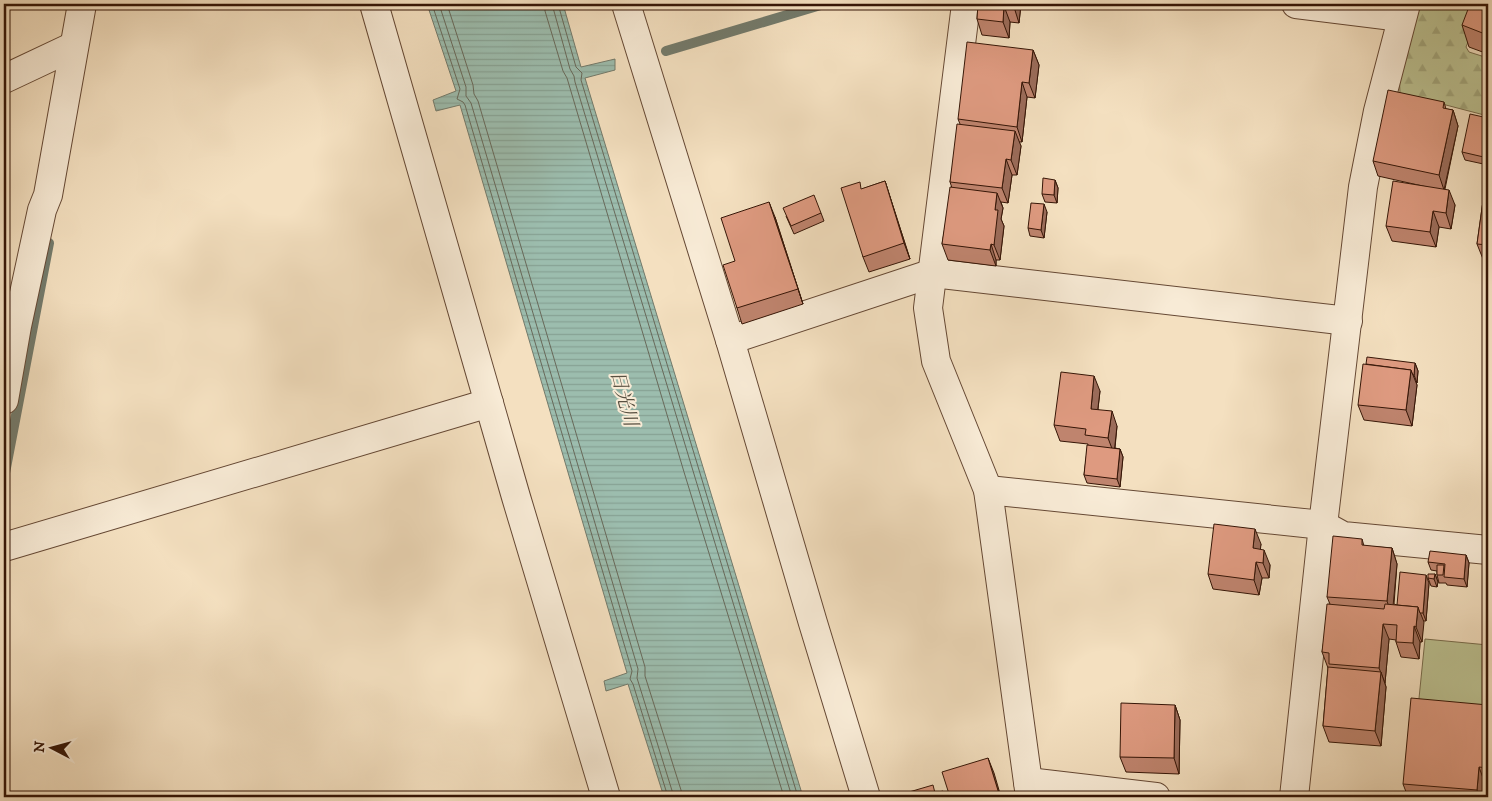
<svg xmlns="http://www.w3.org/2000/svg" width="1492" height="801" font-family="'IM FELL DW Pica','Noto Serif JP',serif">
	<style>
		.green { fill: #bcc292; stroke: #786c4c }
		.forest { fill: url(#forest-firs); stroke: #786c4c }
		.water { fill: url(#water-rules); stroke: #737a6b }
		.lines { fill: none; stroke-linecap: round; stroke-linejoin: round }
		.shore { stroke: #68695a; stroke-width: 1 }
		.stream { stroke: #737a6b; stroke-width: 10 }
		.minor-casing { stroke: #654834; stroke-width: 30 }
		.minor { stroke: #f8ebd6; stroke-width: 28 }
		.wall { fill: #bf846e; stroke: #351506 }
		.shaded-wall { fill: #9b6c5a; stroke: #351506 }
		.building { fill: #de9a80; stroke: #351506 }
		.labels { text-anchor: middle; stroke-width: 4; stroke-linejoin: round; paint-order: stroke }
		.water-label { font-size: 19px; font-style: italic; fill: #595041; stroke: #f8ebd6 }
	</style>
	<defs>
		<pattern id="forest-firs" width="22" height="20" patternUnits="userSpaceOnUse" patternTransform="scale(1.25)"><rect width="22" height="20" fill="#bcc292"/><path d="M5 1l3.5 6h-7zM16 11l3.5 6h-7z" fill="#a2a67c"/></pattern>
		<pattern id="water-rules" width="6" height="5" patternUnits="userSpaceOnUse" patternTransform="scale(1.25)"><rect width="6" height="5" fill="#9cbdae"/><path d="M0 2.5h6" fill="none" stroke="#87a294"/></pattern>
	</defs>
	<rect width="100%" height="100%" fill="#f4e0c0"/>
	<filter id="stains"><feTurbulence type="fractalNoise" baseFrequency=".004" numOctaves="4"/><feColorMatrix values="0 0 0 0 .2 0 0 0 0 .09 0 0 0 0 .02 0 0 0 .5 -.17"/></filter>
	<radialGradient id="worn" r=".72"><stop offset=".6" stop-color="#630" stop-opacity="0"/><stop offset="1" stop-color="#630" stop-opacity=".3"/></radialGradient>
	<path class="green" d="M1425,639L1488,645V723L1417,718Z"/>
	<path class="forest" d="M1421,4H1471L1481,10L1466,47L1469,52L1488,58V116L1400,93L1399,71L1410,24Z"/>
	<path class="water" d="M427,4H563L581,67L615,59V70L585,78L803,797H664L628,684L606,691L604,681L627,673L460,105L436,111L433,100L456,91Z"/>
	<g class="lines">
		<g class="shore">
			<path d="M432,4L460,89L457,99L463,102L465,105L632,671L630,679L633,684L668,797"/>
			<path d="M439,4L466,87V96L471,103L638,669L637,678L674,797"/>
			<path d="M447,4L473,85L474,94L478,101L645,667V676L681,790L682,797"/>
			<path d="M545,4V11L563,71L567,78L684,472L784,797"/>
			<path d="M552,4L570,69L574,76L575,82L792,797"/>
			<path d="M558,4L576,67L582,73L581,80L798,797"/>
		</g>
		<g class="stream">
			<path d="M666,51L824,4"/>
			<path d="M4,478L49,243"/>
		</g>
		<defs>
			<g id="minor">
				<path d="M374,4L516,497L606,797"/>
				<path d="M626,4L730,340L813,623L866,797"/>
				<path d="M966,4L928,308L936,361L988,490L1030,797"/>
				<path d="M1296,4L1401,17"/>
				<path d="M4,79L74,46"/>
				<path d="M730,340L933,273L1348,321"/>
				<path d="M4,400L17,326L42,210L48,195L82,4"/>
				<path d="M988,490L1323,525L1343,536L1488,550"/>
				<path d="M4,547L489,403"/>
				<path d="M1028,782L1156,797"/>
				<path d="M1294,797L1323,525L1363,187L1378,111L1406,4"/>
			</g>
		</defs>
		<use href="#minor" class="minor-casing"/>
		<use href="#minor" class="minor"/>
	</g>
	<g class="wall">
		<path d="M978,4H1021L1019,23L1010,22L1009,38L982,35L977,19Z"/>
		<path d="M1488,4V54L1469,47L1462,25Z"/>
		<path d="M1033,50L1039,65L1035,98L1027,97L1022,142H1019L1021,146L1017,175H1012L1008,203L1001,202L1003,208L1001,219L1004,226L1000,260H996V266L948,260L942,244L952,188L950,182L960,124L958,119Z"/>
		<path d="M1444,102L1446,109L1453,110L1458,126L1445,189L1455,205L1451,229L1439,227L1436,247L1392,241L1386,226L1427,187L1378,176L1373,161Z"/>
		<path d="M1488,118V165L1465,160L1462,152Z"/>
		<path d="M1488,165V260L1483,259L1477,244Z"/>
		<path d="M1055,180L1058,188L1057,203L1045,202L1042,194Z"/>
		<path d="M885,181L910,259L869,272L863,257L862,189Z"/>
		<path d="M1047,212L1044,238L1030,236L1028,228Z"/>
		<path d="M821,213L824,221L794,234L786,216Z"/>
		<path d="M775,217L803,304L742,324L737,308L735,261Z"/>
		<path d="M1415,363L1418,371L1417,383H1416L1417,385L1412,426L1364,420L1358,405Z"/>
		<path d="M1100,391L1098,409L1117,426L1115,448L1120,449L1123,457L1120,487L1087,483L1084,475L1088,444L1060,441L1054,425Z"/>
		<path d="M1362,539L1364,546L1392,548L1397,564L1394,604L1397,605L1429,583L1426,621H1423L1422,642H1420L1419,659L1401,657L1396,642V640L1389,639L1385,683L1386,687L1381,746L1329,742L1323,726L1328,668L1322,652L1330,604L1327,597Z"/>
		<path d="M1261,544L1260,549L1270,565L1269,578H1262L1259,595L1213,589L1208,574Z"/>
		<path d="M1466,555L1469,563L1467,587L1447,585L1446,583H1439L1437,575V571L1431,570L1428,562Z"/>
		<path d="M1435,574L1438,582L1437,587L1431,586L1428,578Z"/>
		<path d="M1175,705L1180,720L1179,774L1126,772L1120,757Z"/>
		<path d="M1488,705V789H1487L1486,797H1408L1403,784Z"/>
	</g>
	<g class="shaded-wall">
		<path d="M1014,4H1021L1019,23L1014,7Z"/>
		<path d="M1004,6L1010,22L1009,38L1003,22Z"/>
		<path d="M1488,26V42L1485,34Z"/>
		<path d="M1033,50L1039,65L1035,98L1029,83Z"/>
		<path d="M1022,82L1027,97L1022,142L1017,127Z"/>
		<path d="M1453,110L1458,126L1444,190L1439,175Z"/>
		<path d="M1015,131L1021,146L1017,175L1011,160Z"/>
		<path d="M1006,159L1012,175L1008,203L1002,188Z"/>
		<path d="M1055,180L1058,188L1057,203L1054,195Z"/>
		<path d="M885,181L890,197L910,259L904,243Z"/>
		<path d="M1449,190L1455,205L1451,229L1446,213Z"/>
		<path d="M997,193L1003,208L1001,219L1004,226L1000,260L994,245L995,210Z"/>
		<path d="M769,202L775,217L803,304Z"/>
		<path d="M1044,204L1047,212L1044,238L1041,230Z"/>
		<path d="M1433,211L1439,227L1436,247L1430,232Z"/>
		<path d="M991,244L996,260V266L990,250Z"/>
		<path d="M1415,363L1418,371L1417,383L1414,375Z"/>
		<path d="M1411,370L1417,385L1412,426L1406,410Z"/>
		<path d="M1094,376L1100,391L1096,424L1091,409Z"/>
		<path d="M1112,411L1117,426L1114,454L1108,438Z"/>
		<path d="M1120,449L1123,457L1120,487L1117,479Z"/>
		<path d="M1255,529L1261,544L1259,562L1253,548Z"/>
		<path d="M1392,548L1397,564L1392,617L1387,601Z"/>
		<path d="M1264,550L1270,565L1269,578L1263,563Z"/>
		<path d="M1466,555L1469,563L1467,587L1464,579Z"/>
		<path d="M1256,562L1262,578L1259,595L1254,580Z"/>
		<path d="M1435,574L1438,582L1437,587L1434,579Z"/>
		<path d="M1426,575L1429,583L1426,621L1423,613Z"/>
		<path d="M1418,607L1424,622L1422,642L1416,627Z"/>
		<path d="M1383,624L1389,639L1385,683L1379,668Z"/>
		<path d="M1414,626L1420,642L1419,659L1413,643Z"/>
		<path d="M1381,672L1386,687L1381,746L1375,731Z"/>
		<path d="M1175,705L1180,720L1179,774L1174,758Z"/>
		<path d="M988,758L994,773L1001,797H1000Z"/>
		<path d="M1479,767L1487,789L1486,797H1480L1477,790Z"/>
	</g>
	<g class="building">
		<path d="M978,4H1014V7L1004,6L1003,22L977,19Z"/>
		<path d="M1470,4H1488V26L1485,34L1462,25Z"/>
		<path d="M967,42L1033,50L1029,83L1022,82L1017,127L958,119Z"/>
		<path d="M1388,90L1444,102L1443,108L1453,110L1439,175L1373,161Z"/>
		<path d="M1470,114L1488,118V158L1462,152Z"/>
		<path d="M957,124L1015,131L1011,160L1006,159L1002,188L950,182Z"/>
		<path d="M1488,165V245L1477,244Z"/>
		<path d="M1043,178L1055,180L1054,195L1042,194Z"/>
		<path d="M885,181L904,243L863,257L841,188L860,182L861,189Z"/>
		<path d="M1393,181L1449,190L1446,213L1433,211L1430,232L1386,226Z"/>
		<path d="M950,187L997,193L995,210H998L994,245L991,244L990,250L942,244Z"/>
		<path d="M814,195L821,213L791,226L783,208Z"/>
		<path d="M769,202L798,289L737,308L723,265L735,261L721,218Z"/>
		<path d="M1031,203L1044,204L1041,230L1028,228Z"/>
		<path d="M1367,357L1415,363L1414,375H1413L1411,370L1366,364Z"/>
		<path d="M1363,364L1411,370L1406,410L1358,405Z"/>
		<path d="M1061,372L1094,376L1091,409L1112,411L1108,438L1085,435L1086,429L1054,425Z"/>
		<path d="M1087,445L1120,449L1117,479L1084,475Z"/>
		<path d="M1214,524L1255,529L1253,548L1264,550L1263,563L1256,562L1254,580L1208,574Z"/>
		<path d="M1333,536L1362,539V545L1392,548L1387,601L1327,597Z"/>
		<path d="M1430,551L1466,555L1464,579L1444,577L1445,564L1428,562Z"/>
		<path d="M1437,565H1444L1443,575H1437Z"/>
		<path d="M1400,572L1426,575L1423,613H1420L1418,607L1397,605Z"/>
		<path d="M1428,574H1435L1434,579L1428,578Z"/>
		<path d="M1327,604L1384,609L1385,604L1418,607L1416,627L1414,626L1413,643L1396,642L1397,625L1383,624L1379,668L1329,664V653L1322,652Z"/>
		<path d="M1328,667L1381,672L1375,731L1323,726Z"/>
		<path d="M1411,698L1488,705V768L1479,767L1477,790L1403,784Z"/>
		<path d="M1121,703L1175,705L1174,758L1120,757Z"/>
		<path d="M988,758L1000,797H950L942,772Z"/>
		<path d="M933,785L935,793L943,791L945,797H892Z"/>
	</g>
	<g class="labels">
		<g class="water-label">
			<text transform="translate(625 398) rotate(75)" y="7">日光川</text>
		</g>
	</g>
	<rect width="1492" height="801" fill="none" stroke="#f4e0c0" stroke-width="20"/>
	<rect x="5" y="5" width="1482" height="791" fill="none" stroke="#351506" stroke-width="2.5"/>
	<rect x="10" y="10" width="1472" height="781" fill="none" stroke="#351506"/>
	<g transform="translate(52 748) rotate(276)" stroke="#f8ebd6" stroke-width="4" paint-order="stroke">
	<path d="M0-4L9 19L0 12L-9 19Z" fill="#351506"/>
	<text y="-8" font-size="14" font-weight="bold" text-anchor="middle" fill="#351506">N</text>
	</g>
	<rect width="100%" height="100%" filter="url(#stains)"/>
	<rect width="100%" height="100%" fill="url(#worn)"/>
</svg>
